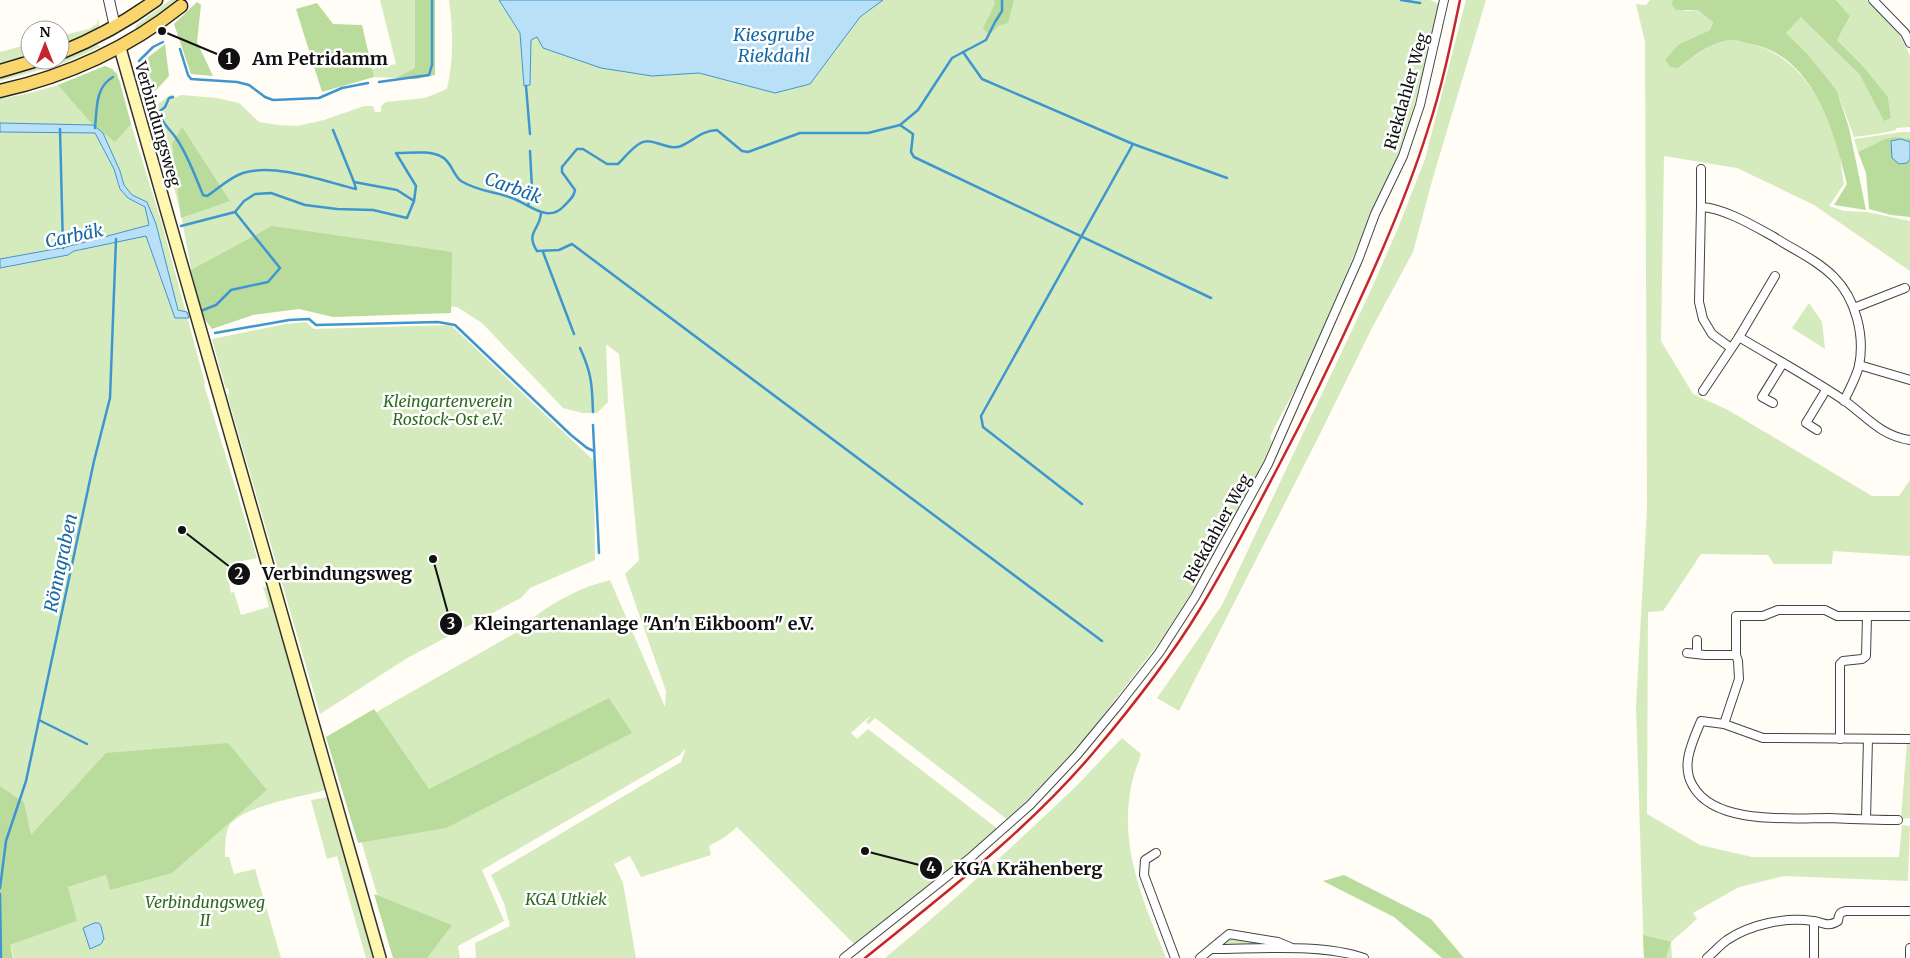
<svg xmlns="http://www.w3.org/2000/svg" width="1910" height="958" font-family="Merriweather,serif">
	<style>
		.green { fill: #d5ebbd }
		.forest { fill: #b9dc9c }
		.water { fill: #b9e0f7; stroke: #3f96cf }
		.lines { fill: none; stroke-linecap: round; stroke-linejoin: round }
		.stream { stroke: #3f96cf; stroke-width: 2.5 }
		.minor-casing { stroke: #444; stroke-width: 10 }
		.tertiary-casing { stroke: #444; stroke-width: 12 }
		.secondary-casing { stroke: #333; stroke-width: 14 }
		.primary-casing { stroke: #222; stroke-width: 15 }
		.minor { stroke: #fff; stroke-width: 8 }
		.tertiary { stroke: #fff; stroke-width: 10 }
		.secondary { stroke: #fff6b0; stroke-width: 11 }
		.primary { stroke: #f9d66b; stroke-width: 12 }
		.rail { stroke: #c4262e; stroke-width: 2.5 }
		.labels { text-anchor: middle; stroke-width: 5; stroke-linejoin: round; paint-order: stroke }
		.street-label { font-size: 16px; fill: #111; stroke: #fff }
		.park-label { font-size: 16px; font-style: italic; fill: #2f6b1f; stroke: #fff }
		.water-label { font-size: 18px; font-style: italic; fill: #1768a6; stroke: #fff }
		.leader { fill: none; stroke: #111; stroke-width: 2 }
		.callout-dot { fill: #111; stroke: #fff; stroke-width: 2 }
		.mark-label { font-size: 15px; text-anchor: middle; font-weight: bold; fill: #fff }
		.callout-label { font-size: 18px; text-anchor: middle; font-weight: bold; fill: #111; stroke: #fff; stroke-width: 5; stroke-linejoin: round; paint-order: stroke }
	</style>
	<rect width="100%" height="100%" fill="#fffdf5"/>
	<g class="green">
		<path d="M170,0H179L139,29L135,28L136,25Z"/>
		<path d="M380,0H415V69L396,78L374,77L372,69L396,64Z"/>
		<path d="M449,0H499L520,33L524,86L530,85L531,40L537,37L652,76L699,73L775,93L810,84L860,17L883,0H1430L1439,4L1433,37L1407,130L1391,173L1371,215L1304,373C1293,395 1280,415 1270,437L1272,442L1251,487L1197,584L1161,640L1081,744L1008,820L875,718L869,724L866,722L871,715L851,733L857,739L868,729L998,829L855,945L737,827L725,837L709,846L711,855L641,877L630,856L614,864L623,883L636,958H476L475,943L510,926L504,903L491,875L681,762L686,748L680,755L482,870L504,921L458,946L460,958H396L331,740L385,707L533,623V618C556,600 582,587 610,580L665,707L666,691L625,574L639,560L619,354L606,344L608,402L597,413H582L563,408L482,323L457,307L426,305H288L208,324C193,292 189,255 182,220C174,183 162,146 148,111L172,94L174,98L181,95L217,98L239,103L259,122L278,125L297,126L324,120L364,106H373L375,112H381V106L386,102L425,98L447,89C454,59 453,30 449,0Z"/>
		<path d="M1466,0H1486L1432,181L1413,252L1372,328L1319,436L1179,711L1157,698L1222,605L1370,292L1398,228L1425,159Z"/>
		<path d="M1650,0H1673L1671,4L1686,11L1698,10L1713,21L1710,30L1679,44L1678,68C1694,57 1711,42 1731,40C1736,40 1742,42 1746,43C1795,52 1823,98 1837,142C1841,155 1841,170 1844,184L1829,206L1844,211L1867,212L1910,221V271L1814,205L1785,191L1737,168L1664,156L1661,341L1693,394L1728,410L1872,496H1899L1910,480V556L1833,551L1832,564H1774L1768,555L1701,554L1663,611L1648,612L1647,814L1700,845L1752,857H1899L1902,825L1910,826L1908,881L1784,876L1739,887L1693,913L1697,919L1671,942L1672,958H1644L1636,706L1647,508L1645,42L1636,4L1646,5Z"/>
		<path d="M1836,0H1866L1899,34L1908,51L1910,56V127L1896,128V130C1882,134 1868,135 1854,137L1837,91L1786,33L1801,16L1860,75L1872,97L1891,118L1888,97L1863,66L1837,40L1850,16Z"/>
		<path d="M98,17L99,26L97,30L60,48V36L89,29L97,24Z"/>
		<path d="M30,44V57L0,65V52Z"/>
		<path d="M90,45H99L100,47L64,63L0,81V75L49,60H60V56Z"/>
		<path d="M105,66L112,69L120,81L131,124L162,224L205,383L204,384L205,388L257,558L226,564L231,593L234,592L241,615L269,607L263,586L270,590L326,790C304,796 239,807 229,826C225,835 225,848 225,857H229L234,874L255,869L281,958H14L10,945L76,921L68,887L106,875L110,889L222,829L267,790L30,835L24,802L0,786V132L95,133L114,169L120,189L128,198L145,207L147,202L132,195L124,185L120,171L103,133L93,125L0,123V99L30,93L58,85Z"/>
		<path d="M1902,132H1910V139C1887,136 1878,143 1858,152L1854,139Z"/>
		<path d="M1809,303L1822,322L1825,349L1792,328Z"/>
		<path d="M306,322L314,329L451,325L594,461L595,560L530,588L521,598L409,657L320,714L227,394H229L228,388L226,389L212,339L286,324Z"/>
		<path d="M1122,738L1141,754C1138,764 1133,775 1131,787C1119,849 1144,902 1166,958H885C948,906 1009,850 1069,793C1087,776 1104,756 1122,738Z"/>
		<path d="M1907,741H1910V818L1901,819Z"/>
		<path d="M329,797L375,958H366L337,856L327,859L311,800Z"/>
		<path d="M1234,936L1276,947L1221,945Z"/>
	</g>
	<g class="forest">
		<path d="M415,0H435V75L417,79L396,78L415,68Z"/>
		<path d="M994,0H1014L1008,23L998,26L991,33L986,32L983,28L995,4Z"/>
		<path d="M1673,0H1836L1850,16L1837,40L1863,66L1888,97L1891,118L1884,121L1860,75L1801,17L1786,33L1809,56L1837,91L1849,128L1866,210L1834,205L1847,184C1834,131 1814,56 1751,44C1745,43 1737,40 1732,40C1712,41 1693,57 1678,68L1670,67L1665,60L1679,44L1710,30L1713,22L1698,10H1676L1671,4Z"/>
		<path d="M197,2L201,5L197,42L213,76L191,74L174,24Z"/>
		<path d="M317,3L333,24L362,25L374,77L322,92L296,9Z"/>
		<path d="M165,44L169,76L158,88L144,98L139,83L136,67Z"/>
		<path d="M105,66L112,69L117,74L131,124L115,142L93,125L58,85Z"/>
		<path d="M182,127L230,201L181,218L172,144Z"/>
		<path d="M1896,137L1910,139V142L1901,139L1907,163L1910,159V217L1891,215L1869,209L1866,173L1858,152L1885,139Z"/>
		<path d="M272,226L452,252L451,313L333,317L299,309L253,315L212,329L203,317L191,270Z"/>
		<path d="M609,698L632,733L446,828L358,843L326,737L374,709L429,789Z"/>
		<path d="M228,743L267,790L172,873L110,890L106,875L68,887L77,921L10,945L13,958H0V786L24,802L31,835L106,753Z"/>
		<path d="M1344,875L1431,919L1464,958H1442L1394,917L1323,881Z"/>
		<path d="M374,894L452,925L427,958H393Z"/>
		<path d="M1643,935L1671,942L1666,958H1644Z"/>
	</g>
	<g class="water">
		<path d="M499,0H883L860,17L810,84L775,93L699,73L652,76L601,68L543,48L537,37L531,40L530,85L524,86L520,33Z"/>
		<path d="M0,123L93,125L103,133L120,171L124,185L132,195L147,202L156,224L178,310L187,312L189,318H175L146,236L74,251L68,255L0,268V259L66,247L149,225L145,207L128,198L120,189L114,169L95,133L0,132Z"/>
		<path d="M1901,139L1910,142V159L1907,163L1899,164L1892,158L1891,141Z"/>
		<path d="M94,923H99L101,926L104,939L101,944L90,949L83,928Z"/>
	</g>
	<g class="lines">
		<g class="stream">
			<path d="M1401,0L1420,3"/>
			<path d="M180,49L188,75L191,79L237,82L249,85L265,97L273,100L319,98L342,88L368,83"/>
			<path d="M963,52L982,79L1133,144L981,416L983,427L1082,504"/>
			<path d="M139,61L153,47L163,42"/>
			<path d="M379,82L429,75L432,65V0"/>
			<path d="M526,86L530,134"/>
			<path d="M173,97L169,98L165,107L159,112C161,123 170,129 176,138C188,155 195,176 203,195L207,196C218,189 230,177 243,173C275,163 323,181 356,189L354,182"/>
			<path d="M900,125L913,134L911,152L914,157L1211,298"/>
			<path d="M95,128C97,109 95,87 113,77"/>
			<path d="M60,129L63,248"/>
			<path d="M333,130L354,182L397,190L414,201"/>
			<path d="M1133,144L1227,178"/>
			<path d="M528,206L532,189L530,151"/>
			<path d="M541,213C540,230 525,232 537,251L559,250L572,244L1102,641"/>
			<path d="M181,226L235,212L244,201L255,194L271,193L305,205L337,209L373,210L407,218L414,201L416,186L396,153C410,153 430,150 442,157C451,161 453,175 461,181C479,192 494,191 512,198C529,204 548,224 564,206C569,201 574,197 575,190L562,172V167L577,149H583L607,164H618C625,157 631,149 639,144C652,135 667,152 681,146C695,140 700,131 717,130L742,151L748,152L800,133H868L900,125L918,110L952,58L986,40L995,22L1002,11V0"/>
			<path d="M543,252L574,334"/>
			<path d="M198,312L216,305L231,290L268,282L280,268L235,212"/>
			<path d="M215,333L289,320L309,319L316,325L438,322L455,325L571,435L587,448L594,451"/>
			<path d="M580,348C592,374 592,385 593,412"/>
			<path d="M593,425L599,553"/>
			<path d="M39,720L87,744"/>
			<path d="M0,888L6,841L26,781L94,461L110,398L116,239"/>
			<path d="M0,894L1,958"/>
		</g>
		<defs>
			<g id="minor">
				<path d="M1873,0L1905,33L1910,43"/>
				<path d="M1701,169V207C1724,208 1754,226 1774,237C1794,250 1817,260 1834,277C1856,299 1865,336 1859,366C1856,378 1849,390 1844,401"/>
				<path d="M1701,207L1699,302L1703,319L1712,334L1731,348"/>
				<path d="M1854,308L1905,288"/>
				<path d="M1739,337L1775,276"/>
				<path d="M1859,365L1910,380"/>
				<path d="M1703,391L1739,337C1774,358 1811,378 1845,401C1867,417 1881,436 1910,440"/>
				<path d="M1773,403L1762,397L1783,363"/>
				<path d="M1817,430L1806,423L1826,390"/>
				<path d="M1687,653L1705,655H1736"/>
				<path d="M1697,653V640"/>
				<path d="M1724,724L1739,679L1738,661L1736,655V616H1763L1778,610H1825L1837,616H1910"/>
				<path d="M1840,739V664L1843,661L1862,659L1866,656L1867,616"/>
				<path d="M1866,819L1868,739"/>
				<path d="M1898,820C1875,820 1852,819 1829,818C1790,818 1715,825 1693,786C1680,765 1693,741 1701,721L1724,724L1763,738L1910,739"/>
				<path d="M1156,853L1145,860L1144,875L1175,958"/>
				<path d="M1212,949C1256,949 1323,943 1364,958"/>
				<path d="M844,958L969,859L1030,805L1077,755L1120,703L1159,653L1195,597L1268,464L1358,260L1375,214L1403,156L1420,105L1444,0"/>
				<path d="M1200,958L1229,934L1278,942L1290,947"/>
				<path d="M1707,958C1714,952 1720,945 1727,940C1751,924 1785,917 1813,921C1824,922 1827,928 1838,921C1839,914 1840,912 1846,911H1910"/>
				<path d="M1814,958V921"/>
				<path d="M1910,958V948"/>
			</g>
			<path id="tertiary" d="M109,0L115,27"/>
			<path id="secondary" d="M120,48L380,958"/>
			<g id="primary">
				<path d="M60,53C95,39 126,22 156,0"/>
				<path d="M0,71L37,60"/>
				<path d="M0,91C67,76 127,49 181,6"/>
			</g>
		</defs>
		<use href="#minor" class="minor-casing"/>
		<use href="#tertiary" class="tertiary-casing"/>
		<use href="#secondary" class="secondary-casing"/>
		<use href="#primary" class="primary-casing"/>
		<use href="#minor" class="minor"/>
		<use href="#tertiary" class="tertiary"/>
		<use href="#secondary" class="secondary"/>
		<use href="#primary" class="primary"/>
		<path class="rail" d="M865,958C944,894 1027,831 1093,753C1132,707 1169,660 1200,609C1228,563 1253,515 1278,467C1306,414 1332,361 1357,306C1384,248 1409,190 1428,129C1442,87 1451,43 1460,0"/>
	</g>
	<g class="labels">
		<g class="street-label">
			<text transform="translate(1406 91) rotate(-74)" y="6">Riekdahler Weg</text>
			<text transform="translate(158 124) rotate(74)" y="6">Verbindungsweg</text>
			<text transform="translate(1217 528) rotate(-61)" y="6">Riekdahler Weg</text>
		</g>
		<g class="park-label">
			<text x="448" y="407">Kleingartenverein<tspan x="448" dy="18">Rostock-Ost e.V.</tspan></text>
			<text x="566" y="905">KGA Utkiek</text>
			<text x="205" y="908">Verbindungsweg<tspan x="205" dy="18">II</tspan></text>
		</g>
		<g class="water-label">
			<text x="774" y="41">Kiesgrube<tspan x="774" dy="21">Riekdahl</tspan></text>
			<text transform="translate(513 188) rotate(20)" y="6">Carbäk</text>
			<text transform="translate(74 236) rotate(-12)" y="6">Carbäk</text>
			<text transform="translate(61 563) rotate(-78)" y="6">Rönngraben</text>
		</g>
	</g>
	<path class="leader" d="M162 31L229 59M182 530L239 574M433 559L451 624M865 851L931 868"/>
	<g class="callout-dot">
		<circle cx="162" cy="31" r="5"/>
		<circle cx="182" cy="530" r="5"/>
		<circle cx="433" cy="559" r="5"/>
		<circle cx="865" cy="851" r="5"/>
		<circle cx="229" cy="59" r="12"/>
		<circle cx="239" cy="574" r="12"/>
		<circle cx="451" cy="624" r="12"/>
		<circle cx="931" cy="868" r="12"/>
	</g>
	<g class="mark-label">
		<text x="229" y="64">1</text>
		<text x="239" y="579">2</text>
		<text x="451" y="629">3</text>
		<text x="931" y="873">4</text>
	</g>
	<g class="callout-label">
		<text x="320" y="65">Am Petridamm</text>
		<text x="337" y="580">Verbindungsweg</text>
		<text x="644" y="630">Kleingartenanlage "An'n Eikboom" e.V.</text>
		<text x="1028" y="875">KGA Krähenberg</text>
	</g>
	<g transform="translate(45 45)"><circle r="24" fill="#ffffff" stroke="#a0a0a0"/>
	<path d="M0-4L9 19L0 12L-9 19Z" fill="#c4262e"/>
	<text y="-8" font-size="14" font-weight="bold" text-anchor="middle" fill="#111111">N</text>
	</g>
</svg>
